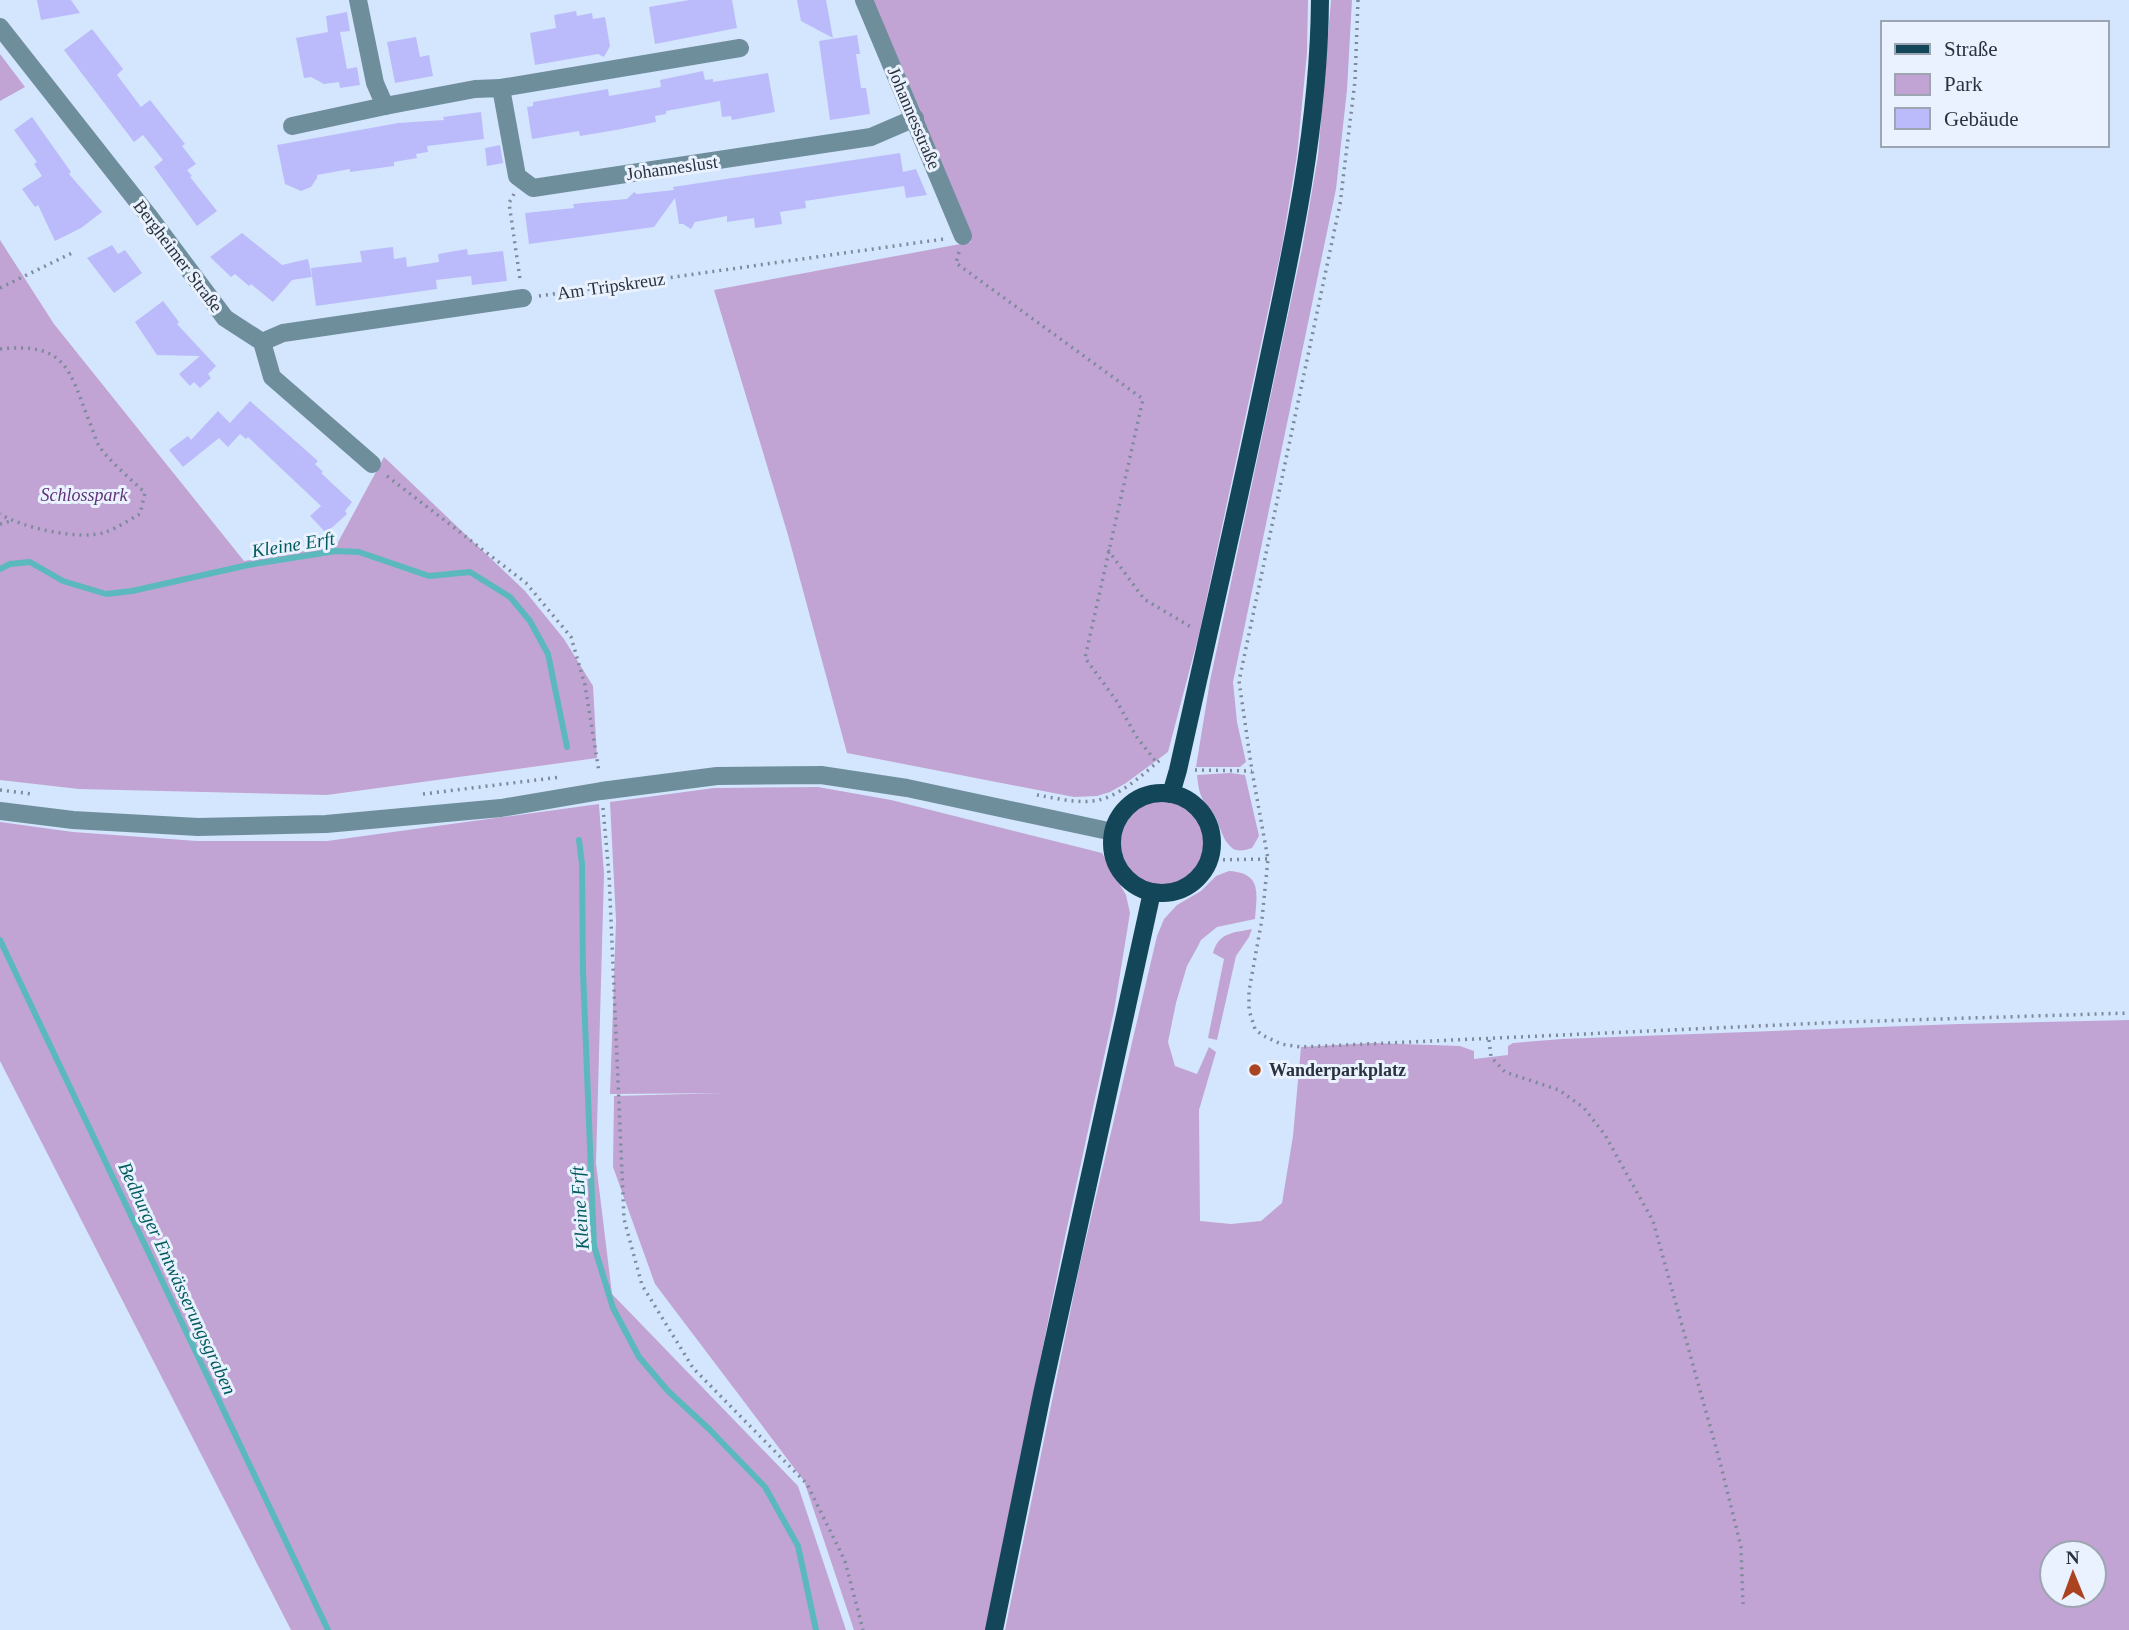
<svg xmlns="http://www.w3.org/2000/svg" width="2129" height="1630" font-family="Georgia,serif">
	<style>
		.green { fill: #c1a4d3; fill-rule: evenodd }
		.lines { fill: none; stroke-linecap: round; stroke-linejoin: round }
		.stream { stroke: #5bb9bd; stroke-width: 6 }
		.building { fill: #bbbbfb }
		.path { stroke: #7d8a9b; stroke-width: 3.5; stroke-dasharray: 2 5; stroke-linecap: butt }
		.minor { stroke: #6f8e9c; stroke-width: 18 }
		.major { stroke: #144659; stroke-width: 18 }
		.poi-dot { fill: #aa4320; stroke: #e9f2fe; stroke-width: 2.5 }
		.labels { text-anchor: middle; stroke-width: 6; stroke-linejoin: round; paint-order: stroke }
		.street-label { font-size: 18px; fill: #29323d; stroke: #e9f2fe }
		.park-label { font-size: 18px; font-style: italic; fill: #603377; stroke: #e9f2fe }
		.poi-label { font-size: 18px; font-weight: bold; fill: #29323d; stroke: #e9f2fe; text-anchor: start }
		.water-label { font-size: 19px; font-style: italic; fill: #015a5d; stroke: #e9f2fe }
	</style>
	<rect width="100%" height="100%" fill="#d4e6fd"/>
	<g class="green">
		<path d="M871,0H1308L1307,53L1297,155L1282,246L1199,634L1168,752L1126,783L1110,792L1097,796L1074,797L847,753L788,535L714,290L971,242Z"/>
		<path d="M1331,0H1352L1347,90L1336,189L1233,682L1237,722L1246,762L1240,767H1196L1210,681L1302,249L1318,156Z"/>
		<path d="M0,54L25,87L0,101Z"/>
		<path d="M0,240L54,324L244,561L336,546L384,457L525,591L564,639L593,686L597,758L327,795L79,789L0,780Z"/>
		<path d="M1230,773L1245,775L1259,836L1252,848C1246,850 1236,853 1231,847C1222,839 1220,826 1215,816C1212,810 1208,808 1205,803C1199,795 1198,784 1197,775Z"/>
		<path d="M818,787L891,800L1102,853L1126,895L1130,913L1114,1011L1065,1237L986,1630H854L804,1481L655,1284L613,1167L614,1096L725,1093L610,1094L616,921L610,802L714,788Z"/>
		<circle cx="1164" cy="843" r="43"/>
		<path d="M599,804L604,874L596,1163L612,1294L798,1486L846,1630H291L0,1061V822L73,832L197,841H327Z"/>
		<path d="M1229,871C1262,873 1257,893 1255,919L1217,927L1201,940L1198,946L1187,966L1176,1003L1168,1042L1175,1066L1197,1074L1209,1047L1216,1052L1199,1110L1200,1221L1231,1224L1261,1221L1282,1203L1293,1136L1301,1047L1373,1043L1460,1046L1474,1051V1059L1508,1055V1046L1513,1043L1562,1039L1959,1024L2129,1020V1630H1005L1079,1269L1157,936L1164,919L1177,905L1201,891L1216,876ZM2052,1553H2094V1595H2052Z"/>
		<path d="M1252,929L1249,937L1236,956L1217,1040L1208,1038L1224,959L1213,953C1219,932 1233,933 1252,929Z"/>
	</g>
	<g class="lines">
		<g class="stream">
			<path d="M0,569L10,564L30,562L63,581L106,594L132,591L248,565L336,551L359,552L429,576L470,572L510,597L530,621L548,654L567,747"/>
			<path d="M579,840L582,864L583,972L594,1246L613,1308L639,1357L668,1391L709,1429L765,1487L798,1546L816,1630"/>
			<path d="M0,940L328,1630"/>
		</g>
	</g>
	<g class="building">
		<path d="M37,0H71L80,13L41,20Z"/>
		<path d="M689,0H732L737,28L655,44L649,7Z"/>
		<path d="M797,0H826L833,38L801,21Z"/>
		<path d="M576,11L577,16L592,13L593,19L605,17L610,46L604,57L598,54L535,65L530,33L556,28L554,15Z"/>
		<path d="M347,12L350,31L340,32L347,69L357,67L360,85L340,88L339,82L324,84L311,77L304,78L296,38L328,32L326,16Z"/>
		<path d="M92,29L123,69L117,75L141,107L150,100L185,144L182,146L196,164L187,170L192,176L190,177L217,211L197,226L154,167L163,160L143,135L134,142L64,50Z"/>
		<path d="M857,35L860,54H856L861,88H866L870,114L830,120L819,41Z"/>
		<path d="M416,37L420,57L429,55L433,76L395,83L387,42Z"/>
		<path d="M703,71L705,80L713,79V82L768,73L775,112L732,120L731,116L722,117L720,101L666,111V114L655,116L656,122L616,130L580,136L579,131L532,139L527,107L533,106V102L608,89L609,96L661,87L660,80Z"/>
		<path d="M481,112L484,139L427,146L428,152L416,154L417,158L394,162V166L350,172V169L317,175V178L311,187L301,191L285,184L277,145L398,123L444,120L443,117Z"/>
		<path d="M32,117L71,172L69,174L102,212L81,228L55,241L38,205L35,207L22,189L42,176L34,164L37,162L14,130Z"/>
		<path d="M500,145L503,163L487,166L485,148Z"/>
		<path d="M900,153L903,172L916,169L927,195L906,198L904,186L805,201L806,208L780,212L782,224L755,228L754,218L727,222V216L695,222L691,229L683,224H679L675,198L654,227L529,244L525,213L574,208L573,204L582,203L627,199L634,192L637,194L674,190L673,187Z"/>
		<path d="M242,233L282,265L308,259L312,277L292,280L273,302L251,284L249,286L235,274L231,277L210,257Z"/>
		<path d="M112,245L118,254L125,250L142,273L114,293L87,258Z"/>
		<path d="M393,247L394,259L406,257L407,267L439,262L438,254L467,249L468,255L503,251L507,281L472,285L471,276L436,280L437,289L316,306L311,268L362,262L360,251Z"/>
		<path d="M163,301L179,322L177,324L216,366L208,374L211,378L200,388L194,382L190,386L179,374L200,356L157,355L135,322Z"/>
		<path d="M250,401L318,461L315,464L323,472L321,473L352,502L345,511L347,514L326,533L310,516L321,506L248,437L246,439L240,434L228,447L219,438L183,467L169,450L188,436L191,440L218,411L230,423Z"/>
	</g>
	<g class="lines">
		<g class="path">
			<path d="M1358,0L1355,81L1340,204L1239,681L1252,771L1268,859L1262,919L1249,991V1010L1255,1029L1262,1035L1281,1044L1301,1047L1845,1022L2129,1013"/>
			<path d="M514,194L509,203L520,279"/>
			<path d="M959,252L956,263L1143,399L1085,658L1116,700L1136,736L1157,763"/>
			<path d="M0,288L72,253"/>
			<path d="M539,296L944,239"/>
			<path d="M0,349C65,342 69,368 89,421C93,429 95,439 99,446C108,460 133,481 145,493L140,514C129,520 117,528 106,532C80,541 23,528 0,514"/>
			<path d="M387,476L526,583L571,637L585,685L599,772"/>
			<path d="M0,524L11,521"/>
			<path d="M1108,550L1144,599L1191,627"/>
			<path d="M1195,770L1252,771"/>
			<path d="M0,790L32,794"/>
			<path d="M423,794L561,777"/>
			<path d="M1037,795C1055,798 1074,803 1093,801C1118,798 1141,776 1160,760V757"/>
			<path d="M603,808L609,874L624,1219L642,1285L693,1368L807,1484L845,1561L863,1630"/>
			<path d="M1209,860L1268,859"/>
			<path d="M1489,1040L1491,1057L1505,1072L1559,1090L1584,1108L1605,1135L1653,1221L1720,1462L1741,1547L1743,1604"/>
		</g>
		<g class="minor">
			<path d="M358,0L375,83L385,106L475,89L501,88L517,176L533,188L871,137L915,118"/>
			<path d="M864,0L963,236"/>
			<path d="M0,27L148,215L225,318L262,342L272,377L372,464"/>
			<path d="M501,88L740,48"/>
			<path d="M292,126L385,106"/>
			<path d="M262,342L283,333L523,298"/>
			<path d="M0,811L73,820L198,827L326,824L501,808L601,791L717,776L821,775L907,788L1113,832"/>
		</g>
		<g class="major">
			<circle cx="1162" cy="843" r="50"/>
			<path d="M1171,794L1178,770C1208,635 1239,501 1267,366C1293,245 1319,124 1320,0"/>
			<path d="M994,1630L1042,1394L1152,892"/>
		</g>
	</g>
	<circle class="poi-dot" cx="1255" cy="1070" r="7"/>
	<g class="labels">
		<g class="street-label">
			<text transform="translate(914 118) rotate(67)" y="6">Johannesstraße</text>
			<text transform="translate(672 168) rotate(-8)" y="6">Johanneslust</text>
			<text transform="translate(178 256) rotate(53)" y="6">Bergheimer Straße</text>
			<text transform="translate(611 286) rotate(-8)" y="6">Am Tripskreuz</text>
		</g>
		<g class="park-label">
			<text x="84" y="501">Schlosspark</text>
		</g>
		<g class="poi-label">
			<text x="1269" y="1076">Wanderparkplatz</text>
		</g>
		<g class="water-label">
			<text transform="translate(293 544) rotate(-9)" y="7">Kleine Erft</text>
			<text transform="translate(579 1208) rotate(-94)" y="7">Kleine Erft</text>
			<text transform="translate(178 1278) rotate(65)" y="7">Bedburger Entwässerungsgraben</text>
		</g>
	</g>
	<rect x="1881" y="21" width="228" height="126" fill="#e9f2fe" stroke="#9ca5b1" stroke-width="2"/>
	<rect x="1895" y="44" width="35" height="10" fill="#144659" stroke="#9ca5b1" stroke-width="2"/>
	<text x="1944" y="56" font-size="21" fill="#29323d">Straße</text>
	<rect x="1895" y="74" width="35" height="21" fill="#c1a4d3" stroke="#9ca5b1" stroke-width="2"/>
	<text x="1944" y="91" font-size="21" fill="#29323d">Park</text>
	<rect x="1895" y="108" width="35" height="21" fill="#bbbbfb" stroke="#9ca5b1" stroke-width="2"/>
	<text x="1944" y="126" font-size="21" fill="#29323d">Gebäude</text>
	<g transform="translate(2073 1574) rotate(359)"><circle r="33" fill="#e9f2fe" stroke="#9ca5b1" stroke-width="2"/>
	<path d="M0-5L12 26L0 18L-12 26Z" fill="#aa4320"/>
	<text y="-10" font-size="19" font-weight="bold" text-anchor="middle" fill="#29323d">N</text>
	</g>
</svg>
